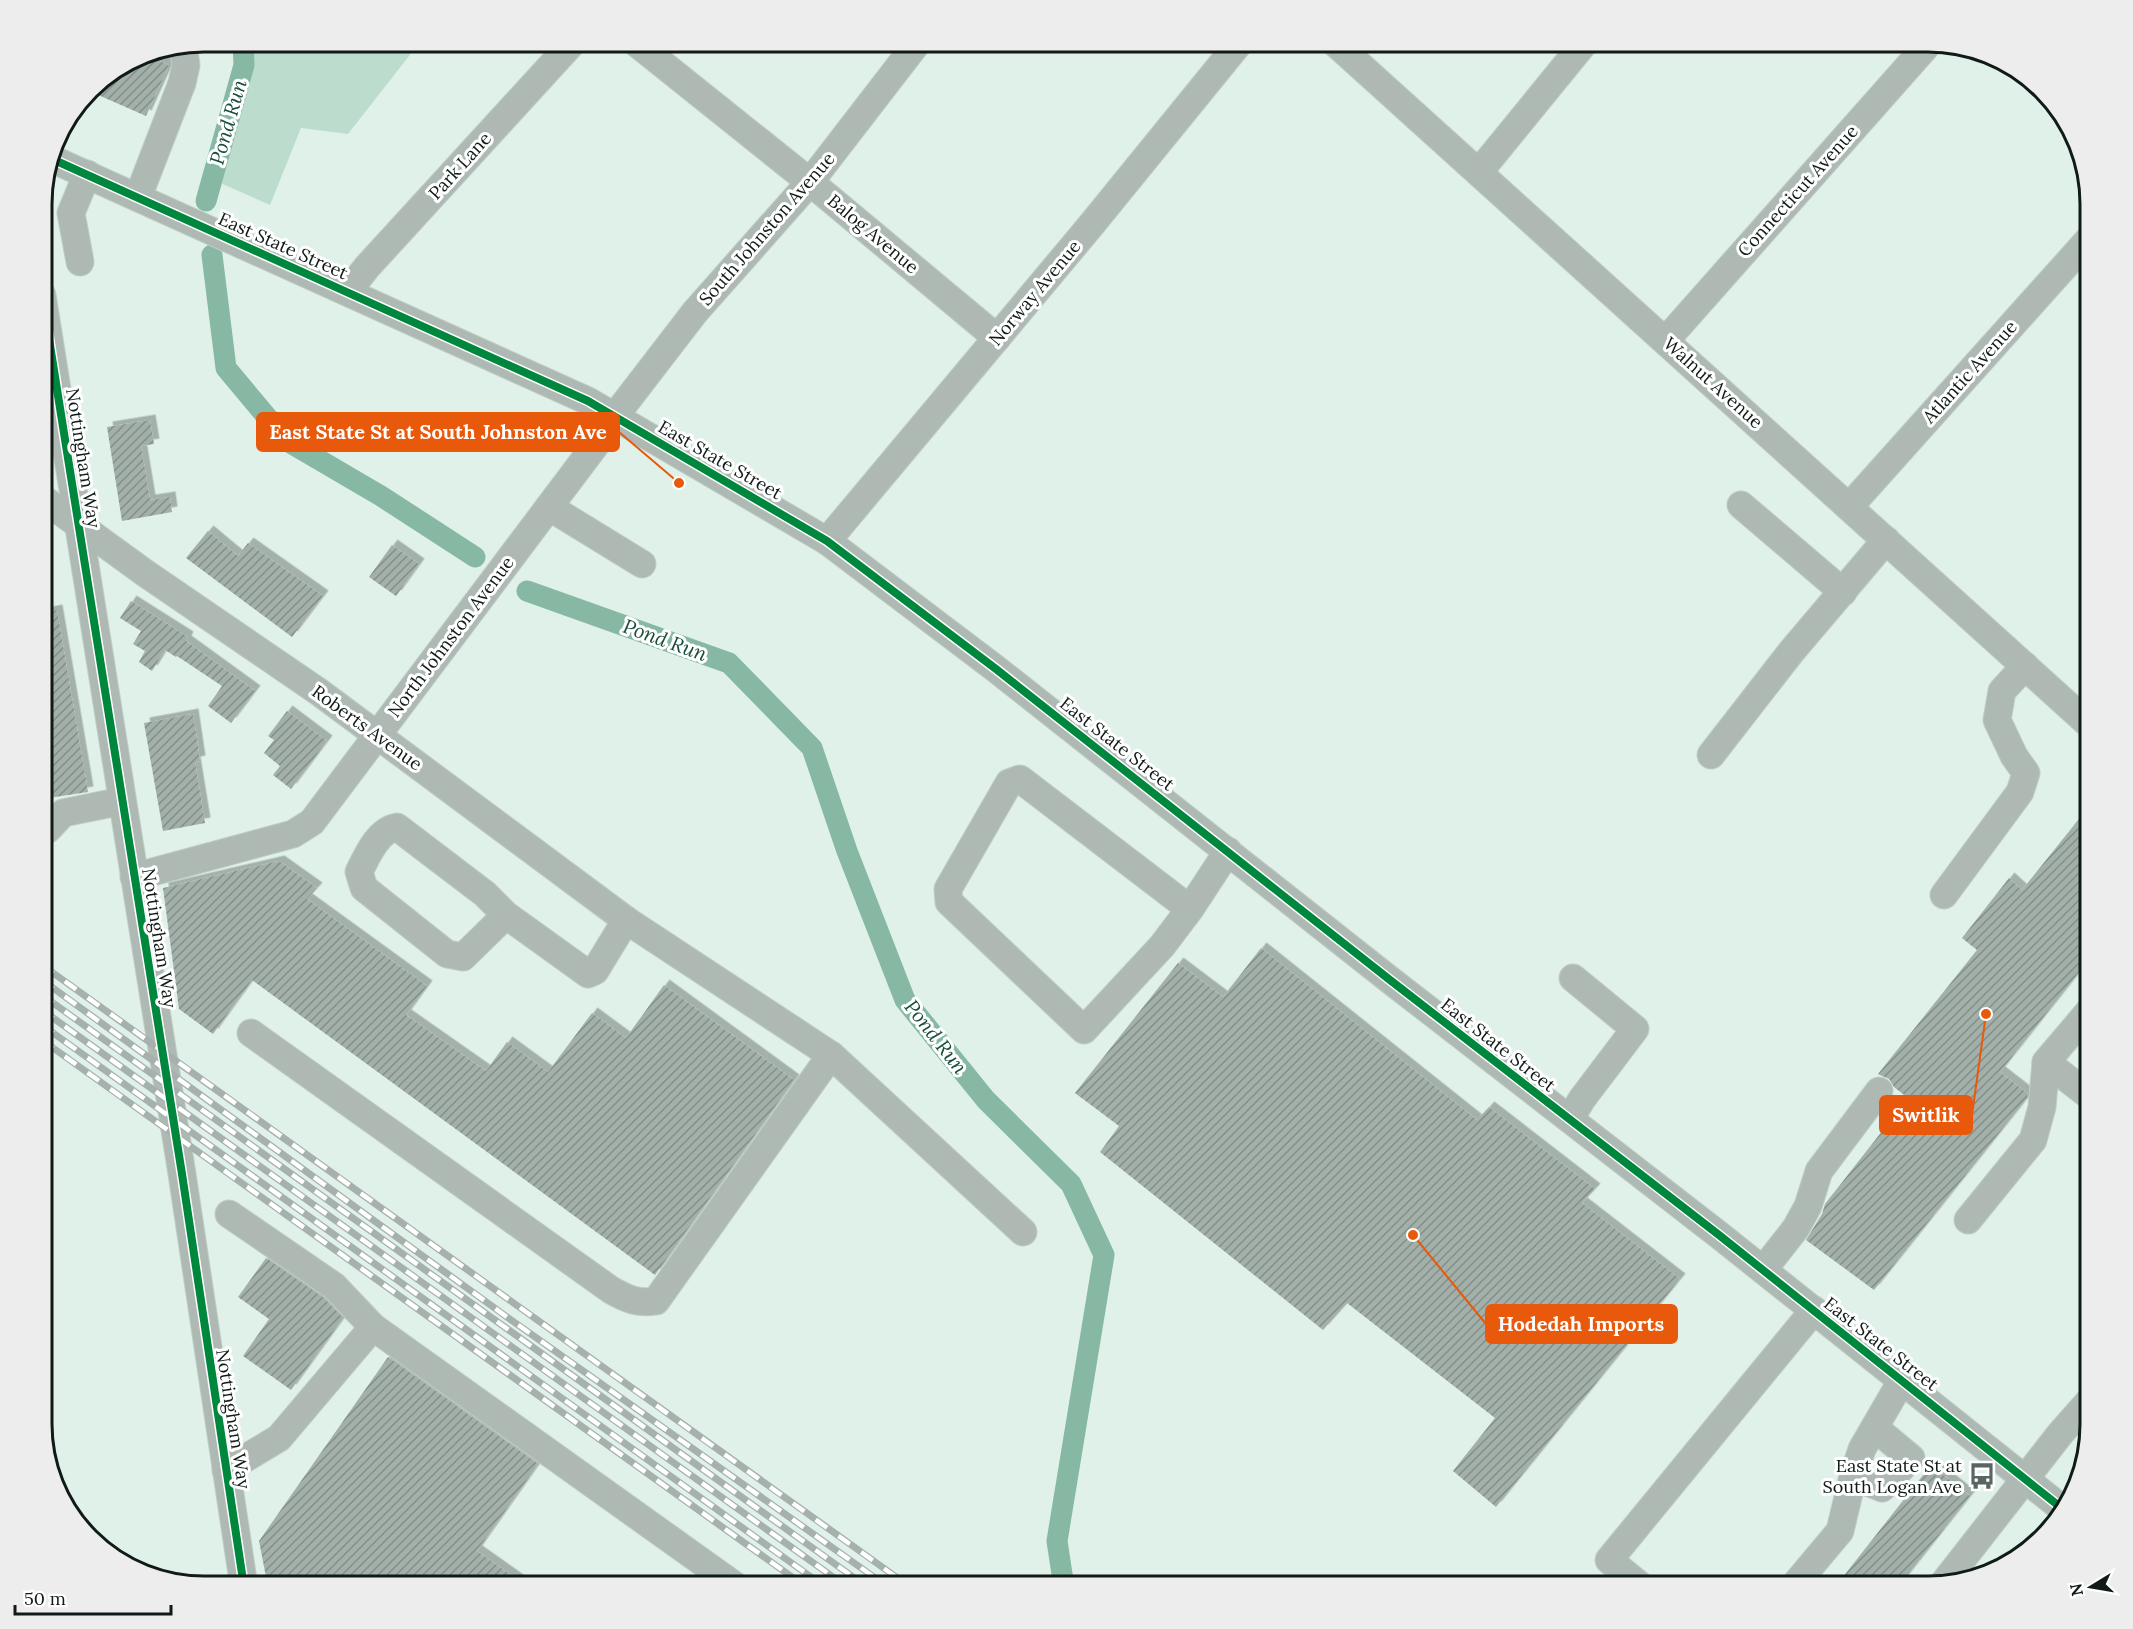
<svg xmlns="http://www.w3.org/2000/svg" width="2133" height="1629" font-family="Lora,serif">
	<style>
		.green { fill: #bcddce }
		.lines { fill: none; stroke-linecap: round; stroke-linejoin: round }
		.canal { stroke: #86b8a3; stroke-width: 21 }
		.building { fill: url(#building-hatch); filter: url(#shadow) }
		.minor-casing { stroke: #c0cdc7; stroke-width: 29 }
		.minor { stroke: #afb9b4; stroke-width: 27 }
		.rail-casing { stroke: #a6b1ad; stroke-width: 7 }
		.rail { stroke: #fff; stroke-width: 4.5; stroke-dasharray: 14; stroke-linecap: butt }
		.cycleway-casing { stroke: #fff; stroke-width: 11 }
		.cycleway { stroke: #00873e; stroke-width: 8 }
		.labels { text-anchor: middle; stroke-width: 6; stroke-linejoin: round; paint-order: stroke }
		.street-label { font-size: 18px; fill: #101a16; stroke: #fff }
		.poi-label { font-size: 18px; fill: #101a16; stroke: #fff; text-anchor: end }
		.water-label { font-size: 20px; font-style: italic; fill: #174d39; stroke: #fff }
		.rim { fill: none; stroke: #101a16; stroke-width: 3 }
		.leader { fill: none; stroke: #e8590c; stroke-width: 2 }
		.callout-dot { fill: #e8590c; stroke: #fff; stroke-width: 2 }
		.callout { fill: #e8590c; stroke: #e8590c; stroke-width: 2 }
		.callout-label { font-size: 20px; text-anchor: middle; font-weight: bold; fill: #fff }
	</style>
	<defs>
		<pattern id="building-hatch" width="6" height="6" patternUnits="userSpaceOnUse" patternTransform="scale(1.5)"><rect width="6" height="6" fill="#a3b0aa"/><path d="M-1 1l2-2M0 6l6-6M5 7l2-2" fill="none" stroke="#838e89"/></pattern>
		<filter id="shadow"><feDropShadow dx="5.5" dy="-5.5" stdDeviation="0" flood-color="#0004"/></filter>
	</defs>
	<rect width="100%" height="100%" fill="#e0f1e9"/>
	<path class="green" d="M247,42H420L348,134L301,128L270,205L209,178Z"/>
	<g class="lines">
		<g class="canal">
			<path d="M206,201L244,65L243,42"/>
			<path d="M212,255L226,368L287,441L381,496L475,557"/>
			<path d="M527,591L729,663L812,748L847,851L905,1000L986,1100L1071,1184L1104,1255L1057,1541L1064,1587"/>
		</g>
	</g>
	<g class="building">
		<path d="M143,54L169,65L146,116L96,94L102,80L113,73L122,78L129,63Z"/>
		<path d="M150,420L154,444L141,446L150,500L170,497L172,512L122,521L107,427Z"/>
		<path d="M208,531L238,556L248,543L323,596L292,637L186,558Z"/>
		<path d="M392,545L419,564L396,596L369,577Z"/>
		<path d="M131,601L188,637L186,641L255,691L231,723L208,706L222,686L177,656L176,657L165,650L152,671L139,662L145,651L133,644L141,631L120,618Z"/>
		<path d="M57,610L88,792L42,799V613Z"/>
		<path d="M287,711L327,741L291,789L273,775L280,766L264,753L274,740L268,736Z"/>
		<path d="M193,714L200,761L195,762L205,823L163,831L144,723Z"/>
		<path d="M2091,804V957L2000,1072L2027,1093V1098L1874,1290L1806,1240L1822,1214L1825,1204L1908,1098L1894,1087L1889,1079L1878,1074L1977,950L1962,938L2009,878L2022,890Z"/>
		<path d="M279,861L317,888L307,899L427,986L406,1015L486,1071L507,1042L548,1072L592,1013L626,1038L664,985L794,1080L655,1275L252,980L213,1034L179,1009L163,888Z"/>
		<path d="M1261,948L1477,1120L1489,1107L1595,1189L1582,1203L1680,1279L1496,1507L1453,1471L1495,1418L1347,1303L1323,1330L1100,1152L1119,1126L1075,1093L1178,963L1223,997Z"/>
		<path d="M266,1258L324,1298L343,1318L291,1390L243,1356L269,1319L238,1297Z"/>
		<path d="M388,1357L538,1464L477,1551L528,1587H268L259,1541Z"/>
		<path d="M1931,1465L1970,1496L1898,1587H1835Z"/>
	</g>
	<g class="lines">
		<defs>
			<g id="minor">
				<path d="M635,42L810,182L997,338"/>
				<path d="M1334,42L2091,726"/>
				<path d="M52,159L588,401L827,541L996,669L1390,980L1719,1235L2064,1510"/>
				<path d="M1479,172L1585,42"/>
				<path d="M138,197L182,83L186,65L183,46"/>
				<path d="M80,262L71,213L87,174"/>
				<path d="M348,291L367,267L573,42"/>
				<path d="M42,295L182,1174L244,1587"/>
				<path d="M1666,340L1930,42"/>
				<path d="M42,498L145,573L319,692L626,920L831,1055L1023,1232"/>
				<path d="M1741,505L1843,592"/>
				<path d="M549,507L642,564"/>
				<path d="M1849,507L2091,237"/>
				<path d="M827,541L1092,224L1240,42"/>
				<path d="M1711,755L1791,652L1886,540"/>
				<path d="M42,829H48L63,813L122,801"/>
				<path d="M134,877L293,834L312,822L600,439L615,416L695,312L810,182L918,42"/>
				<path d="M1944,895L2020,792L2026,773L2014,756L1997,720L2002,691L2025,666"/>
				<path d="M1190,909L1020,779L1009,783L948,889L949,902L1084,1030L1162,946L1190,909L1228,851"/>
				<path d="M506,915L463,957L447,954L364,888L359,872C367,856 378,830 397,827L485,894L506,915L588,974L595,971L626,920"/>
				<path d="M2091,1009L2046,1062L2091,1097"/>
				<path d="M251,1033L611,1290C627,1299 638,1304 656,1301L831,1055"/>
				<path d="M1570,1119L1582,1099L1635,1029L1573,978"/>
				<path d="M1968,1220L2033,1140L2042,1107L2046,1062"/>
				<path d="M1763,1270L1796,1228L1808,1206L1819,1171L1879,1091"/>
				<path d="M373,1327L737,1587"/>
				<path d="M226,1470L279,1438L373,1327L334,1286L229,1214"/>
				<path d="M1853,1476L1882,1488L1911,1458L1875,1428"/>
				<path d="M1943,1584L2060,1434L2091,1399"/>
				<path d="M1642,1587L1609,1560L1814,1310"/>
				<path d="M1793,1587L1840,1531L1853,1476L1862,1449L1902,1380"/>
			</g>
		</defs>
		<use href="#minor" class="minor-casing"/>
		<use href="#minor" class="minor"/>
		<defs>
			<g id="rail">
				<path d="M42,965C332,1172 620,1380 910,1587"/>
				<path d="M42,980L507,1317L888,1587"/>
				<path d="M42,995L867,1587"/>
				<path d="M42,1010L847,1587"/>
				<path d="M42,1025L825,1587"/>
				<path d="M42,1040L806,1587"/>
			</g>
		</defs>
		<use href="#rail" class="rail-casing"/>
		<use href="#rail" class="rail"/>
		<defs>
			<g id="cycleway">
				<path d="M52,159L588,401L827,541L996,669L1390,980L1719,1235L2064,1510"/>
				<path d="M42,295L182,1174L244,1587"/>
			</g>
		</defs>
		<use href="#cycleway" class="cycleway-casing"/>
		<use href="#cycleway" class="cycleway"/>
	</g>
	<defs>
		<symbol id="bus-bare" viewBox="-9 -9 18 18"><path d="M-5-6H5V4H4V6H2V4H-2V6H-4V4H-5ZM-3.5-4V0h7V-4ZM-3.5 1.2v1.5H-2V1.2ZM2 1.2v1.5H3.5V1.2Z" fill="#596560" stroke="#fff" stroke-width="2.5" paint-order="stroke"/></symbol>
	</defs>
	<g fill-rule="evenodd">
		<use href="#bus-bare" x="1963" y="1457" width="38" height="38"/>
	</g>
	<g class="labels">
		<g class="street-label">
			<text transform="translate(460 166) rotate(-48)" y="6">Park Lane</text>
			<text transform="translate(1798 191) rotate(-48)" y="6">Connecticut Avenue</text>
			<text transform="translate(767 229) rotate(-49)" y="6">South Johnston Avenue</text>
			<text transform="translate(873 234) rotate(40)" y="6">Balog Avenue</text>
			<text transform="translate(283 246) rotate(24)" y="6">East State Street</text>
			<text transform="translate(1035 293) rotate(-50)" y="6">Norway Avenue</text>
			<text transform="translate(1970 372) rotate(-48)" y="6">Atlantic Avenue</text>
			<text transform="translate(1713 383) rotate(42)" y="6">Walnut Avenue</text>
			<text transform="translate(83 458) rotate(81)" y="6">Nottingham Way</text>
			<text transform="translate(720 460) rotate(30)" y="6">East State Street</text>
			<text transform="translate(451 637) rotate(-53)" y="6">North Johnston Avenue</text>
			<text transform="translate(367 728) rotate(36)" y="6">Roberts Avenue</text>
			<text transform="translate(1117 744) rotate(38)" y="6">East State Street</text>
			<text transform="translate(159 938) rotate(81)" y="6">Nottingham Way</text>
			<text transform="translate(1498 1045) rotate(38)" y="6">East State Street</text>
			<text transform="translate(1881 1344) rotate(38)" y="6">East State Street</text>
			<text transform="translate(233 1419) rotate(81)" y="6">Nottingham Way</text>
		</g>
		<g class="poi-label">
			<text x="1962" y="1472">East State St at<tspan x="1962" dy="21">South Logan Ave</tspan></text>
		</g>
		<g class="water-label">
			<text transform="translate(228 122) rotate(-74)" y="7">Pond Run</text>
			<text transform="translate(665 640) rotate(20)" y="7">Pond Run</text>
			<text transform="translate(936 1037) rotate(52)" y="7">Pond Run</text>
		</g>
	</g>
	<path d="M0 0H2133V1629H0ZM204 52H1928A152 152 0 0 1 2080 204V1424A152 152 0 0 1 1928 1576H204A152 152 0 0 1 52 1424V204A152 152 0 0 1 204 52Z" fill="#ecedec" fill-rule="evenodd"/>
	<path class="rim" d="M204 52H1928A152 152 0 0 1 2080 204V1424A152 152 0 0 1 1928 1576H204A152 152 0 0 1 52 1424V204A152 152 0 0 1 204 52Z"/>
	<path class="leader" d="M679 483L619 432M1986 1014L1972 1115M1413 1235L1486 1324"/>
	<g class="callout-dot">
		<circle cx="679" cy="483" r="6"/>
		<circle cx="1986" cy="1014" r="6"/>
		<circle cx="1413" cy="1235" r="6"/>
	</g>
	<g class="callout">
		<rect x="257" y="413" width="362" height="38" rx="6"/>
		<rect x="1880" y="1096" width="92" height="38" rx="6"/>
		<rect x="1486" y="1305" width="191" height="38" rx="6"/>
	</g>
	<g class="callout-label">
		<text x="438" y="439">East State St at South Johnston Ave</text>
		<text x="1926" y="1122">Switlik</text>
		<text x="1581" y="1331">Hodedah Imports</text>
	</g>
	<g transform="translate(2091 1587) rotate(259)" stroke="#ffffff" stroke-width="4.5" paint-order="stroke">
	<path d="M0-4.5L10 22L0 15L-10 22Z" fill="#101a16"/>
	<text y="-9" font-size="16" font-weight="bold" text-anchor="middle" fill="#101a16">N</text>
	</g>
	<path d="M15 1605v9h156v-9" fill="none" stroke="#101a16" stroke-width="3"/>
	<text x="24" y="1605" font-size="18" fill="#101a16" stroke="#ffffff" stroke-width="4.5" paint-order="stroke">50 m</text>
</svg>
